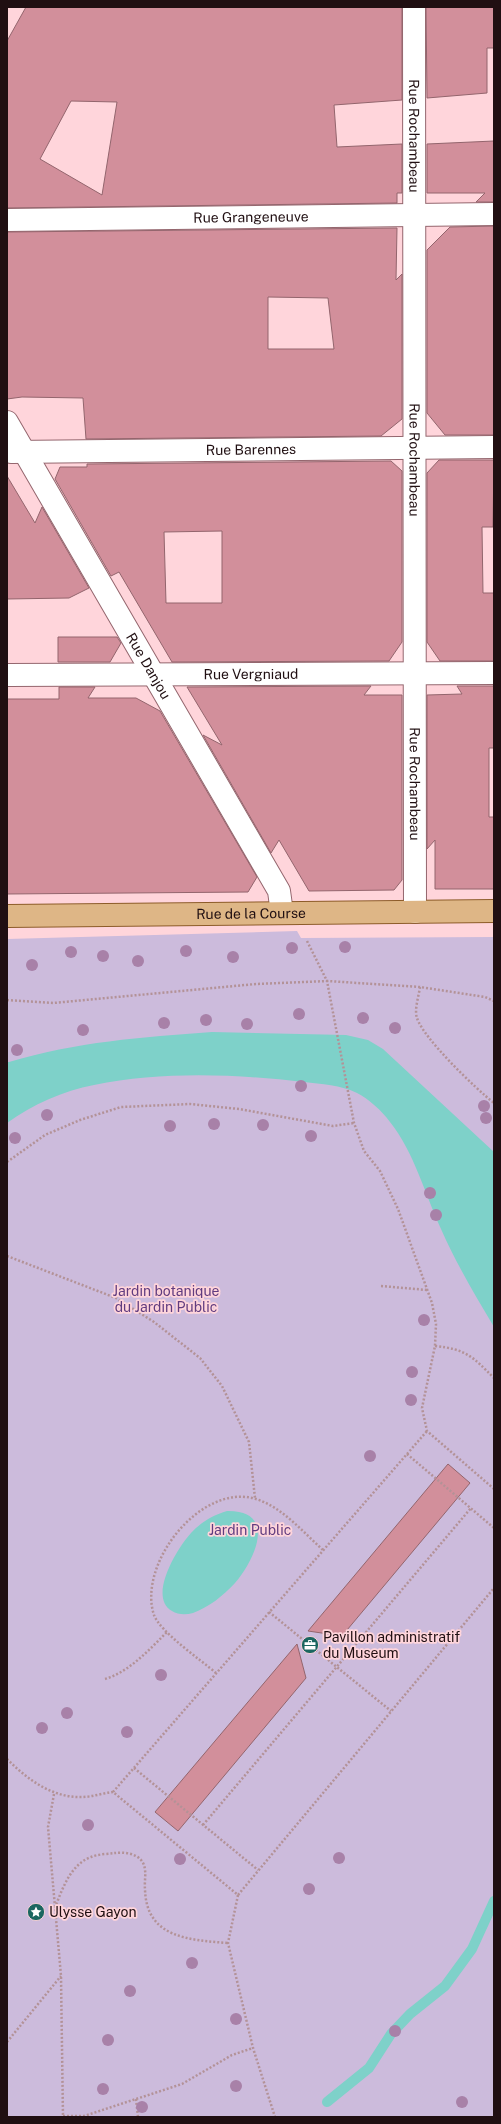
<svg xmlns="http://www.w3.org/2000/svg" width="501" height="2124" font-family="'Public Sans',sans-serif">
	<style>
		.green { fill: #ccbbdc }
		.water { fill: #7ed1c9 }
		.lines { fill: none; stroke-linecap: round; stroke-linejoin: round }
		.stream { stroke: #7ed1c9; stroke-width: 10 }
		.building { fill: #d28f9b; stroke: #93656d; fill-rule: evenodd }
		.minor-casing { stroke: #94666e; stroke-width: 24 }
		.major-casing { stroke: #8d5c29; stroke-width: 24 }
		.path { stroke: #b39297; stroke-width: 2.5; stroke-dasharray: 2 2; stroke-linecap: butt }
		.minor { stroke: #fff; stroke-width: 22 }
		.major { stroke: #deb686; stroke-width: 22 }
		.tree { fill: #a881a8 }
		.labels { text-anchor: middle; stroke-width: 3.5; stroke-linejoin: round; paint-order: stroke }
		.street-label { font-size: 14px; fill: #200f12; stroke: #ffd5db }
		.park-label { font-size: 14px; fill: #613c7f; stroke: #ffd5db }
		.poi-label { font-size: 14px; fill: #200f12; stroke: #ffd5db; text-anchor: start }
	</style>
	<rect width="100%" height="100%" fill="#ffd5db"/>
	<path class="green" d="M297,931L301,938L494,937V2117H7V939Z"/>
	<g class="water">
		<path d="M212,1032L346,1035L368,1040L383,1049L494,1152V1327C475,1295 456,1263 441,1229C425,1194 414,1152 390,1122C382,1111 369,1099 357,1093C341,1085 321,1084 304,1082C235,1074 162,1071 94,1085C63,1091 33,1104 7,1123V1062H9C76,1042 142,1037 212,1032Z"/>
		<path d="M227,1511C278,1510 255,1560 235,1583C223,1596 209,1607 193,1613C186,1615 178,1615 172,1611C147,1597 178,1547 191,1533C200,1523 213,1515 227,1511Z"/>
	</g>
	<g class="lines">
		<path class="stream" d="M327,2102L369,2068L391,2034L410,2014L445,1986L472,1949L494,1901"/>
	</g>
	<g class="building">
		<path d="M26,7H402V100L334,105L337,147L402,144V193H397V203L7,208V41ZM71,101L117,102L102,195L40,159Z"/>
		<path d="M426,7H494V48H487V93L427,98Z"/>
		<path d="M494,141V202H476L485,193H427V144Z"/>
		<path d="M494,226V435H445L427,413V250L450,227Z"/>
		<path d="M397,228L396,280L402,274V419L381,436L86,439L83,398L22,397L7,399V232ZM268,297L328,298L334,349H268Z"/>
		<path d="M439,460H494L493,527H482L483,593H494V661H440L427,642V473Z"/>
		<path d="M391,461L402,471V642L389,661L172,662L119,572L111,576L55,479L60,467H87V464ZM222,531V603H166L164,532Z"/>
		<path d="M7,476L35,523L42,507L89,588L69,598L7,599Z"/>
		<path d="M58,637H117L121,643L110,662H58Z"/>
		<path d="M371,686L364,695H402V880L394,890L309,891L279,840L271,853L203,735L222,745L187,687Z"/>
		<path d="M457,686H494V748H489V817H494V889H435V840L427,849V695L462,694Z"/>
		<path d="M59,687H95L88,698H136L160,711L257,877L248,892L7,894V699H59Z"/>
		<path d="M448,1464L470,1483L342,1636L308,1631Z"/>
		<path d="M297,1644L306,1678L178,1831L155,1812Z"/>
	</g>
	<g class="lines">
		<defs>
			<g id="minor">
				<path id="s1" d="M414,7L415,912"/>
				<path id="s2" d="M7,220L494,214"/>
				<path id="s3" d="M7,422L279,891L282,913"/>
				<path id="s4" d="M11,452L494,447"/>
				<path id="s5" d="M7,675L494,673"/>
			</g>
			<g id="major">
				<path id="s6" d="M7,916L494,911"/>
			</g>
		</defs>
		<use href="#minor" class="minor-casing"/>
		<use href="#major" class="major-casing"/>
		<g class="path">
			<path d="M307,941L327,981L420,987L485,997L494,1001"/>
			<path d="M420,987C419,995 414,1010 417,1018C423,1038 476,1089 494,1103"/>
			<path d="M7,1000L53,1003L256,984L327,981L354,1123L364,1151L380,1171L398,1209L432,1303L436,1324L435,1346L422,1408L427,1431L494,1489"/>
			<path d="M7,1162L45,1135L80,1120L121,1107L190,1104L239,1109L333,1126L354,1123"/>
			<path d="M7,1256L116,1298L154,1322L200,1358L222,1386L249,1442L255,1498"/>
			<path d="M381,1286L427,1290"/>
			<path d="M435,1346C466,1349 473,1357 494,1378"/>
			<path d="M407,1454L494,1528"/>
			<path d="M269,1612L391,1711"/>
			<path d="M216,1673C201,1660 160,1632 154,1615C137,1564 201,1482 256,1499C282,1507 303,1532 323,1550"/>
			<path d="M105,1679C129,1672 149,1650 167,1632"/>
			<path d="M7,1759C27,1779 52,1798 82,1797C92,1797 103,1793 113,1792L238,1895L494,1588"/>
			<path d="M134,1768L258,1870"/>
			<path d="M113,1792L427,1431"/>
			<path d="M54,1794L48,1827L61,1976L63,2117"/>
			<path d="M203,1825L471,1508"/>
			<path d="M238,1895L228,1943L253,2048L275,2117"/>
			<path d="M55,1908C62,1889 71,1864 91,1857C98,1854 108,1854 115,1853C123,1852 135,1853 141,1860C148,1868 144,1880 145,1889C146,1938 189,1940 228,1943"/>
			<path d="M7,2042L61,1976"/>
			<path d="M136,2099L138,2117"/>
			<path d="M63,2116H84L182,2084L232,2055L253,2048"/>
		</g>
		<use href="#minor" class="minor"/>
		<use href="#major" class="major"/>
	</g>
	<g class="tree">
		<circle cx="345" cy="947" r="6"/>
		<circle cx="292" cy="948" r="6"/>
		<circle cx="186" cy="951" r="6"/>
		<circle cx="71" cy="952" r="6"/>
		<circle cx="103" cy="956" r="6"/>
		<circle cx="233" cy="957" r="6"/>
		<circle cx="138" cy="961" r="6"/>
		<circle cx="32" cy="965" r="6"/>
		<circle cx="299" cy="1014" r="6"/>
		<circle cx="363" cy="1018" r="6"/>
		<circle cx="206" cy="1020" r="6"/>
		<circle cx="164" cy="1023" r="6"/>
		<circle cx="247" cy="1024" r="6"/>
		<circle cx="395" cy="1028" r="6"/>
		<circle cx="83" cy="1030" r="6"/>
		<circle cx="17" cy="1050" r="6"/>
		<circle cx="301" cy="1086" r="6"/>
		<circle cx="484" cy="1106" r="6"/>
		<circle cx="47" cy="1115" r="6"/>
		<circle cx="486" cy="1118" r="6"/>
		<circle cx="214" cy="1124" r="6"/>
		<circle cx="263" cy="1125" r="6"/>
		<circle cx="170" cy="1126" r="6"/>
		<circle cx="311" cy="1136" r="6"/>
		<circle cx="15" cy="1138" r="6"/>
		<circle cx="430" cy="1193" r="6"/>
		<circle cx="436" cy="1215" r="6"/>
		<circle cx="424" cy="1320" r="6"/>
		<circle cx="412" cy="1372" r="6"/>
		<circle cx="411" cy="1400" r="6"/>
		<circle cx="370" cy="1456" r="6"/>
		<circle cx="161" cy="1675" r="6"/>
		<circle cx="67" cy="1713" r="6"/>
		<circle cx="42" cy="1728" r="6"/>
		<circle cx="127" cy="1732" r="6"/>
		<circle cx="88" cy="1825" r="6"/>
		<circle cx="339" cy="1858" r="6"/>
		<circle cx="180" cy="1859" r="6"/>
		<circle cx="309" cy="1889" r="6"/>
		<circle cx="192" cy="1963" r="6"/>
		<circle cx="130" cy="1991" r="6"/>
		<circle cx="236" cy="2019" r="6"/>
		<circle cx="395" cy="2031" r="6"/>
		<circle cx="108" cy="2040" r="6"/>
		<circle cx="236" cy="2086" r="6"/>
		<circle cx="103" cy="2089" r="6"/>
		<circle cx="462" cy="2102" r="6"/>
		<circle cx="142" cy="2107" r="6"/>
	</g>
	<defs>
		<symbol id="office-disc" viewBox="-11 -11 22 22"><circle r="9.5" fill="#1a6660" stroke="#ffd5db"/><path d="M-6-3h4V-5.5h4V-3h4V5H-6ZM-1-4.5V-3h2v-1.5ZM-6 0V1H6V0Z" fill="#fff"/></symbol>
		<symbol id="sight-disc" viewBox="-11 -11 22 22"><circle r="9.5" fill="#1a6660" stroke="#ffd5db"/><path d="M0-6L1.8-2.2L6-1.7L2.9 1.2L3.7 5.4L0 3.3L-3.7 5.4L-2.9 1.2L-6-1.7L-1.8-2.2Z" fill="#fff"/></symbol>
	</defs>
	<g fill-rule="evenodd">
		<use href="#office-disc" x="300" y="1635" width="20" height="20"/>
		<use href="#sight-disc" x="26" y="1902" width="20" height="20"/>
	</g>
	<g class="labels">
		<g class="street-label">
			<text dy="5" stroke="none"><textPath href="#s1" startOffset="129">Rue Rochambeau</textPath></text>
			<text dy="5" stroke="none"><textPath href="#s2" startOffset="244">Rue Grangeneuve</textPath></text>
			<text dy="5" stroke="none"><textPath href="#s4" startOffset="240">Rue Barennes</textPath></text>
			<text dy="5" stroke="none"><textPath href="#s1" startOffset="453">Rue Rochambeau</textPath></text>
			<text dy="5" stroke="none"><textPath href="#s3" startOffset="282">Rue Danjou</textPath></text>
			<text dy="5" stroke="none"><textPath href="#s5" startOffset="244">Rue Vergniaud</textPath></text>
			<text dy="5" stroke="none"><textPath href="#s1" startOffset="777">Rue Rochambeau</textPath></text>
			<text dy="5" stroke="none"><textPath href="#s6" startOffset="244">Rue de la Course</textPath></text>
		</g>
		<g class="park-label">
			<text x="166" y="1296">Jardin botanique<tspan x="166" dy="16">du Jardin Public</tspan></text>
			<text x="250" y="1535">Jardin Public</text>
		</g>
		<g class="poi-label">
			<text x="323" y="1642">Pavillon administratif<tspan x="323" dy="16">du Museum</tspan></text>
			<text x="49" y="1917">Ulysse Gayon</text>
		</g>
	</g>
	<rect width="501" height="2124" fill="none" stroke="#200f12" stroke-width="16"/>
</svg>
